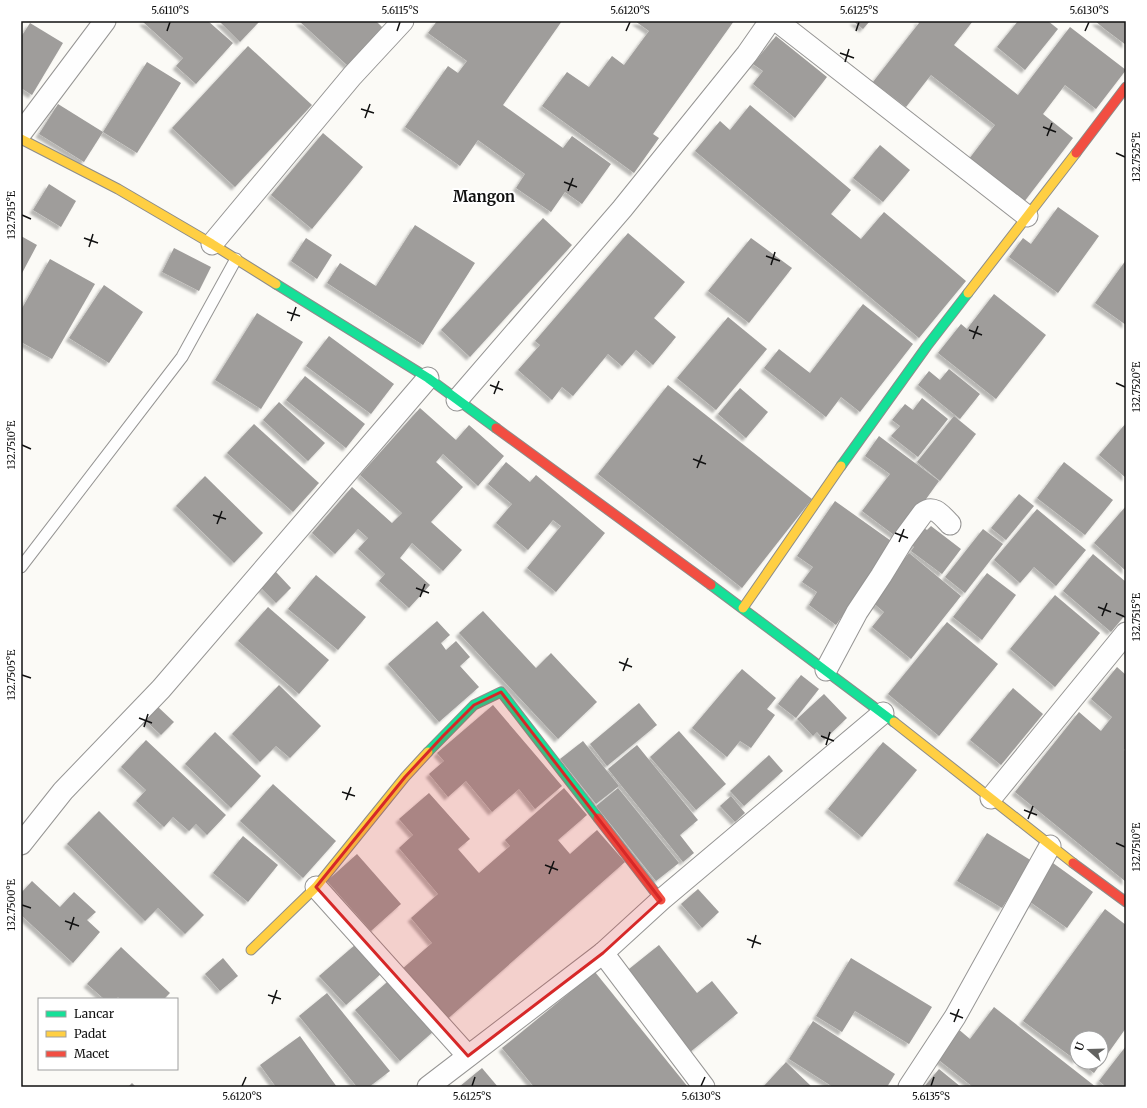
<svg xmlns="http://www.w3.org/2000/svg" width="1147" height="1108" font-family="Merriweather,serif">
	<style>
		.building { fill: #9f9d9b; filter: url(#shadow) }
		.lines { fill: none; stroke-linecap: round; stroke-linejoin: round }
		.lane-casing { stroke: #969594; stroke-width: 13 }
		.street-casing { stroke: #969594; stroke-width: 23 }
		.fast-casing { stroke: #8c8c8a; stroke-width: 11 }
		.slow-casing { stroke: #8c8c8a; stroke-width: 11 }
		.jam-casing { stroke: #8c8c8a; stroke-width: 11 }
		.lane { stroke: #fefefe; stroke-width: 11 }
		.street { stroke: #fefefe; stroke-width: 21 }
		.fast { stroke: #16e098; stroke-width: 9 }
		.slow { stroke: #ffcf43; stroke-width: 9 }
		.jam { stroke: #f24e42; stroke-width: 9 }
		.marked { fill: #d62828; fill-opacity: 0.2; stroke: #d62828; stroke-width: 3; stroke-linejoin: round }
		.ticks { fill: none; stroke: #101010; stroke-width: 1.5 }
		.labels { text-anchor: middle; stroke-width: 4; stroke-linejoin: round; paint-order: stroke }
		.district-label { font-size: 15px; font-weight: bold; fill: #101010; stroke: #fff }
		.neatline { fill: none; stroke: #101010; stroke-width: 1.5 }
		.ticks-label { font-size: 10px; text-anchor: middle; fill: #101010 }
	</style>
	<defs>
		<filter id="shadow"><feDropShadow dx="-3.5" dy="3.5" stdDeviation="1" flood-color="#0004"/></filter>
	</defs>
	<rect width="100%" height="100%" fill="#fbfaf6"/>
	<g class="building">
		<path d="M144,21H208L233,43L196,84L176,66L183,58L143,22Z"/>
		<path d="M219,21H260L240,42Z"/>
		<path d="M299,21H376L383,28L348,66Z"/>
		<path d="M437,21H562L503,105L563,148L572,136L611,164L582,204L565,192L551,212L516,188L525,174L478,140L460,166L405,127L448,66L458,73L467,61L428,33Z"/>
		<path d="M635,21H734L653,134L659,138L634,173L542,106L567,72L589,87L612,56L624,65L649,31Z"/>
		<path d="M853,21H870L863,29Z"/>
		<path d="M917,21H973L954,45L1018,95L1070,27L1126,70L1096,109L1065,85L1043,114L1073,138L1024,202L969,159L995,125L931,75L906,107L873,82L919,23Z"/>
		<path d="M1018,21H1048L1058,29L1025,70L997,47Z"/>
		<path d="M1095,21H1126V45L1106,30Z"/>
		<path d="M30,23L63,43L32,95L21,88V37Z"/>
		<path d="M776,36L827,77L795,118L753,84L763,71L753,64Z"/>
		<path d="M248,46L312,105L235,187L172,128Z"/>
		<path d="M147,62L181,83L137,153L103,132Z"/>
		<path d="M58,104L103,132L84,162L39,134Z"/>
		<path d="M750,105L851,190L831,214L861,239L884,212L966,281L919,338L695,151L720,121L730,130Z"/>
		<path d="M323,133L363,167L312,229L271,195Z"/>
		<path d="M880,145L910,170L883,202L853,178Z"/>
		<path d="M49,184L76,201L61,227L33,210Z"/>
		<path d="M1058,207L1099,236L1058,293L1009,257L1023,238L1031,244Z"/>
		<path d="M543,218L572,245L470,357L441,330Z"/>
		<path d="M415,225L475,263L423,345L327,283L340,263L376,286Z"/>
		<path d="M628,233L685,282L654,318L676,337L653,365L636,350L622,366L608,354L573,396L562,387L552,400L518,370L540,345L535,341Z"/>
		<path d="M21,236L37,245L21,275Z"/>
		<path d="M306,238L332,255L317,279L291,261Z"/>
		<path d="M751,238L792,268L749,323L708,291Z"/>
		<path d="M174,248L211,267L199,291L162,272Z"/>
		<path d="M50,259L95,284L52,359L21,342V310Z"/>
		<path d="M1126,260V325L1095,303Z"/>
		<path d="M104,285L143,312L109,363L69,338Z"/>
		<path d="M994,294L1046,335L996,399L938,353L961,324L967,329Z"/>
		<path d="M863,304L913,344L860,412L841,397L826,417L764,368L779,349L810,373Z"/>
		<path d="M257,313L303,342L261,409L215,380Z"/>
		<path d="M728,317L767,349L716,410L677,378Z"/>
		<path d="M329,336L394,384L371,414L306,366Z"/>
		<path d="M949,369L980,394L960,419L918,385L929,371L940,380Z"/>
		<path d="M305,376L365,424L346,448L286,400Z"/>
		<path d="M668,385L812,499L742,588L598,474Z"/>
		<path d="M740,388L768,412L746,438L718,414Z"/>
		<path d="M922,398L948,419L918,457L891,436L900,426L892,420L905,404L913,410Z"/>
		<path d="M279,402L325,443L308,461L263,420Z"/>
		<path d="M420,408L456,440L469,425L504,456L478,486L443,454L436,462L463,487L431,522L462,550L443,571L412,543L400,558L430,585L409,608L379,581L385,574L358,549L368,538L358,529L335,554L312,533L352,487L392,523L402,513L360,475Z"/>
		<path d="M954,416L976,434L940,481L917,462Z"/>
		<path d="M1126,423V478L1099,455Z"/>
		<path d="M254,424L319,483L293,512L227,453Z"/>
		<path d="M879,436L939,481L898,538L862,511L890,474L865,456Z"/>
		<path d="M506,462L530,482L536,475L605,533L556,592L527,568L561,526L553,520L528,550L496,523L512,504L488,484Z"/>
		<path d="M1064,462L1113,500L1085,535L1037,498Z"/>
		<path d="M205,476L263,533L234,563L176,506Z"/>
		<path d="M1019,494L1034,506L1006,540L991,528Z"/>
		<path d="M835,501L894,543L836,625L809,605L817,592L802,582L813,567L797,556Z"/>
		<path d="M1126,506V571L1094,543Z"/>
		<path d="M1037,509L1086,550L1056,586L1034,567L1020,583L994,560Z"/>
		<path d="M919,525L927,530L931,526L961,549L942,574L911,551L914,547L907,541Z"/>
		<path d="M983,529L1003,544L965,593L945,577Z"/>
		<path d="M909,553L961,596L911,659L872,627L884,612L871,601Z"/>
		<path d="M1093,554L1126,582V614L1111,632L1063,591Z"/>
		<path d="M276,572L291,588L276,603L261,588Z"/>
		<path d="M987,573L1016,595L982,640L953,617Z"/>
		<path d="M316,575L366,617L338,650L288,609Z"/>
		<path d="M1055,595L1100,633L1055,687L1010,649Z"/>
		<path d="M268,607L329,660L299,694L238,641Z"/>
		<path d="M483,611L536,668L551,653L597,702L558,739L459,633Z"/>
		<path d="M437,621L450,635L441,643L446,650L456,641L470,657L460,666L479,687L439,722L388,664Z"/>
		<path d="M947,622L998,664L939,736L888,694Z"/>
		<path d="M1117,667L1126,675V748L1124,750L1126,751V882L1015,792L1079,712L1101,731L1112,717L1091,699Z"/>
		<path d="M742,669L776,698L767,709L775,715L751,748L740,741L727,757L692,728Z"/>
		<path d="M801,675L819,689L796,718L778,704Z"/>
		<path d="M279,685L321,726L290,758L276,746L260,762L232,734Z"/>
		<path d="M1013,688L1043,714L1001,765L970,740Z"/>
		<path d="M824,694L847,718L824,740L817,732L813,736L797,719Z"/>
		<path d="M639,703L657,725L607,766L590,744Z"/>
		<path d="M493,705L562,786L535,809L519,789L492,812L466,781L448,797L429,774L444,761L437,753Z"/>
		<path d="M157,706L174,722L161,735L144,719Z"/>
		<path d="M679,731L726,784L696,810L650,757Z"/>
		<path d="M215,732L261,776L231,808L185,764Z"/>
		<path d="M146,740L226,815L207,835L196,824L189,831L173,817L164,827L136,801L146,790L121,767Z"/>
		<path d="M583,741L619,786L596,804L560,759Z"/>
		<path d="M883,742L917,770L862,837L828,809Z"/>
		<path d="M637,745L698,820L680,835L694,853L683,862L608,769Z"/>
		<path d="M769,755L783,771L744,806L730,791Z"/>
		<path d="M273,784L336,841L303,878L240,821Z"/>
		<path d="M564,788L587,815L558,840L570,854L597,830L625,862L400,1061L355,1010L432,943L411,918L438,894L399,848L413,835L399,819L429,793L470,839L458,849L479,873L510,846L505,840Z"/>
		<path d="M618,788L679,863L656,881L596,806Z"/>
		<path d="M731,796L745,813L735,822L720,806Z"/>
		<path d="M99,811L204,915L185,934L158,908L145,921L67,844Z"/>
		<path d="M987,833L1032,861L1002,908L957,881Z"/>
		<path d="M243,836L278,865L248,902L213,873Z"/>
		<path d="M357,854L401,904L371,931L327,881Z"/>
		<path d="M1053,863L1093,892L1067,928L1026,899Z"/>
		<path d="M32,881L60,907L74,892L96,912L87,920L100,932L73,963L21,915V893Z"/>
		<path d="M698,889L719,912L702,928L681,904Z"/>
		<path d="M1105,909L1126,925V1028L1094,1073L1079,1062H1101V1038H1077V1061L1023,1021Z"/>
		<path d="M356,944L382,973L346,1005L319,976Z"/>
		<path d="M659,945L697,993L712,981L738,1013L689,1053L624,973Z"/>
		<path d="M121,947L170,993L164,999H120L118,997L116,999H104L87,984Z"/>
		<path d="M223,958L238,976L220,991L205,974Z"/>
		<path d="M851,958L932,1007L909,1044L855,1011L842,1032L816,1016Z"/>
		<path d="M595,972L688,1087H534L502,1048Z"/>
		<path d="M327,993L390,1071L369,1087H357L299,1016Z"/>
		<path d="M994,1007L1096,1087H973L935,1057L957,1028L970,1039Z"/>
		<path d="M813,1021L895,1074L887,1087H833L789,1059Z"/>
		<path d="M300,1036L321,1065L337,1087H276L260,1065Z"/>
		<path d="M1126,1046V1087H1106L1099,1081Z"/>
		<path d="M786,1062L812,1087H763Z"/>
		<path d="M482,1068L498,1087H459Z"/>
		<path d="M939,1069L961,1087H924Z"/>
		<path d="M132,1083L136,1087H128Z"/>
	</g>
	<g class="lines">
		<defs>
			<path id="lane" d="M21,567L182,357L236,259"/>
			<g id="street">
				<path d="M777,21L1027,216"/>
				<path d="M21,133L105,21"/>
				<path d="M212,244L352,76L403,21"/>
				<path d="M457,400L622,209L747,54L770,21"/>
				<path d="M826,670L857,612L881,576L903,540L923,513C934,504 942,516 950,524"/>
				<path d="M991,798L1126,633"/>
				<path d="M21,844L63,791L161,689L428,378"/>
				<path d="M316,887L468,1056"/>
				<path d="M603,953L704,1087"/>
				<path d="M428,1087L603,953L661,900L883,713"/>
				<path d="M909,1087L955,1017L1050,846"/>
			</g>
			<g id="fast">
				<path d="M276,284L428,378L496,428"/>
				<path d="M841,466L927,346L968,293"/>
				<path d="M711,585L894,722"/>
				<path d="M428,752L474,705L501,692L598,818"/>
			</g>
			<g id="slow">
				<path d="M21,139L118,189L212,244L276,284"/>
				<path d="M968,293L1076,153"/>
				<path d="M743,608L841,466"/>
				<path d="M894,722L1073,863"/>
				<path d="M251,950L316,887L405,777L428,752"/>
			</g>
			<g id="jam">
				<path d="M1076,153L1126,87"/>
				<path d="M496,428L711,585"/>
				<path d="M598,818L661,900"/>
				<path d="M1073,863L1126,902"/>
			</g>
		</defs>
		<use href="#lane" class="lane-casing"/>
		<use href="#street" class="street-casing"/>
		<use href="#fast" class="fast-casing"/>
		<use href="#slow" class="slow-casing"/>
		<use href="#jam" class="jam-casing"/>
		<use href="#lane" class="lane"/>
		<use href="#street" class="street"/>
		<use href="#fast" class="fast"/>
		<use href="#slow" class="slow"/>
		<use href="#jam" class="jam"/>
	</g>
	<path class="marked" d="M501,692L661,900L603,953L468,1056L316,887L405,777L443,736L474,705Z"/>
	<path class="ticks" d="M167,31L170,22M397,31L400,22M626,31L630,22M856,31L859,22M1085,31L1089,22M840,53L854,58M845,62L849,49M361,109L374,113M365,118L370,104M1043,127L1056,132M1047,136L1052,123M1116,153L1125,157M564,182L577,187M568,191L573,178M22,215L31,219M84,238L98,243M89,247L93,234M766,256L780,261M771,265L775,252M287,312L300,316M291,321L296,307M969,330L982,335M973,339L978,326M1116,383L1125,387M490,385L503,390M494,394L499,381M22,445L31,449M693,459L706,464M697,468L702,455M213,515L226,519M217,524L222,511M895,533L908,538M899,542L904,529M416,588L429,593M420,597L425,584M1098,607L1111,612M1116,613L1125,617M1102,616L1107,603M619,662L632,667M623,671L628,658M22,675L31,678M139,718L152,723M144,727L148,714M821,736L834,741M826,745L830,732M342,792L355,796M346,800L351,787M1024,810L1037,815M1028,819L1033,806M1116,843L1125,847M545,865L558,870M549,874L554,861M22,905L31,908M65,921L79,926M70,930L74,917M747,939L761,944M752,948L756,935M268,995L281,999M272,1004L277,990M950,1013L963,1018M954,1022L959,1009M242,1086L246,1077M472,1086L475,1077M701,1086L705,1077M931,1086L934,1077"/>
	<g class="labels">
		<g class="district-label">
			<text x="484" y="202">Mangon</text>
		</g>
	</g>
	<rect width="1147" height="1108" fill="none" stroke="#ffffff" stroke-width="44"/>
	<rect x="38" y="998" width="140" height="72" fill="#ffffff" stroke="#9f9f9f"/>
	<rect x="46" y="1011" width="20" height="6" fill="#16e098" stroke="#9f9f9f"/>
	<text x="74" y="1018" font-size="12" fill="#101010">Lancar</text>
	<rect x="46" y="1031" width="20" height="6" fill="#ffcf43" stroke="#9f9f9f"/>
	<text x="74" y="1038" font-size="12" fill="#101010">Padat</text>
	<rect x="46" y="1051" width="20" height="6" fill="#f24e42" stroke="#9f9f9f"/>
	<text x="74" y="1058" font-size="12" fill="#101010">Macet</text>
	<g transform="translate(1089 1050) rotate(290)"><circle r="19" fill="#ffffff" stroke="#9f9f9f"/>
	<path d="M0-3L7 15L0 10L-7 15Z" fill="#626260"/>
	<text y="-6" font-size="11" font-weight="bold" text-anchor="middle" fill="#101010">U</text>
	</g>
	<rect x="22" y="22" width="1103" height="1064" class="neatline"/>
	<g class="ticks-label">
		<text x="170" y="14">5.6110°S</text>
		<text x="400" y="14">5.6115°S</text>
		<text x="630" y="14">5.6120°S</text>
		<text x="859" y="14">5.6125°S</text>
		<text x="1089" y="14">5.6130°S</text>
		<text transform="translate(1136 157) rotate(-90)" y="4">132.7525°E</text>
		<text transform="translate(11 215) rotate(-90)" y="4">132.7515°E</text>
		<text transform="translate(1136 387) rotate(-90)" y="4">132.7520°E</text>
		<text transform="translate(11 445) rotate(-90)" y="4">132.7510°E</text>
		<text transform="translate(1136 617) rotate(-90)" y="4">132.7515°E</text>
		<text transform="translate(11 675) rotate(-90)" y="4">132.7505°E</text>
		<text transform="translate(1136 847) rotate(-90)" y="4">132.7510°E</text>
		<text transform="translate(11 905) rotate(-90)" y="4">132.7500°E</text>
		<text x="242" y="1100">5.6120°S</text>
		<text x="472" y="1100">5.6125°S</text>
		<text x="701" y="1100">5.6130°S</text>
		<text x="931" y="1100">5.6135°S</text>
	</g>
</svg>
